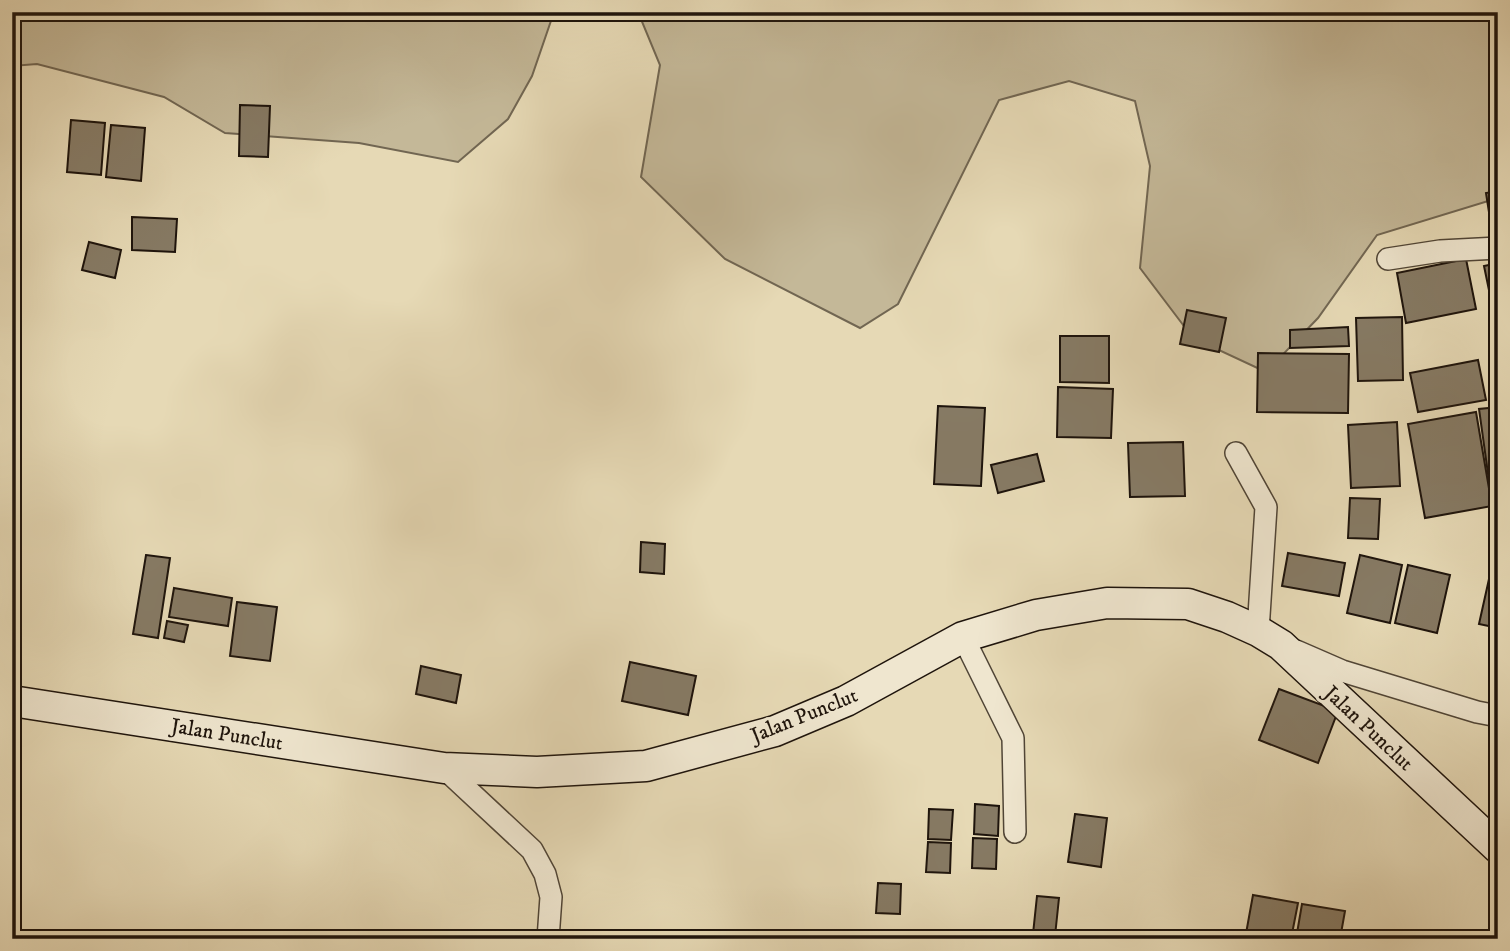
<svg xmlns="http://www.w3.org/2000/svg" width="1510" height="951" font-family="'IM FELL DW Pica',serif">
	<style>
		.green { fill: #c4b898; stroke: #716652; stroke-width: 2 }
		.building { fill: #867a64; stroke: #1e140c; stroke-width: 2 }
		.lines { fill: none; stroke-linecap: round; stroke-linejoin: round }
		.street-casing { stroke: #504536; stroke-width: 24 }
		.secondary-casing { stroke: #1e140c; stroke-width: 33 }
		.street { stroke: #efe6cf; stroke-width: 21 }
		.secondary { stroke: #efe6cf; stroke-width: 30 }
		.labels { text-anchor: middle; stroke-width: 6; stroke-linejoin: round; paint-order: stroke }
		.street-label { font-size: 21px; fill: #1e140c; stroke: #efe6cf }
	</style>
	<rect width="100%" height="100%" fill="#e6d9b5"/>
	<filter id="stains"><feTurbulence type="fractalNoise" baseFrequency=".00286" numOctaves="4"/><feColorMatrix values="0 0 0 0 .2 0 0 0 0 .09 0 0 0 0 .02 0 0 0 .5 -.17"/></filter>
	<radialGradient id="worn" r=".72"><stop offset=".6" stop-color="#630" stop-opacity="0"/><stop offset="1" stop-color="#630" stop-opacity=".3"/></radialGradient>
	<g class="green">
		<path d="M12,12H554L532,76L508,119L458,162L359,143L225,133L164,97L37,64L12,66Z"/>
		<path d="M638,12H1498V198L1377,235L1318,318L1266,372L1193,338L1140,268L1150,166L1135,101L1069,81L999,100L898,304L860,328L725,259L641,177L660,65Z"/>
	</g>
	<g class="building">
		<path d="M240,105L270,106L268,157L239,156Z"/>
		<path d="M71,120L105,123L101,175L67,172Z"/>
		<path d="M111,125L145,128L141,181L106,177Z"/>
		<path d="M1498,191V244H1494L1486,193Z"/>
		<path d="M132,217L177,219L175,252L132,250Z"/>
		<path d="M89,242L121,250L115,278L82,270Z"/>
		<path d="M1466,259L1476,309L1406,323L1397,273Z"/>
		<path d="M1498,263V293L1490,295L1484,266Z"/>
		<path d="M1187,310L1226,318L1219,352L1180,344Z"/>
		<path d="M1402,317L1403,380L1358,381L1356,318Z"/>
		<path d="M1348,327L1349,346L1290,348V330Z"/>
		<path d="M1060,336H1109V383L1060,382Z"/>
		<path d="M1258,353L1349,354L1348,413L1257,412Z"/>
		<path d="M1478,360L1486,400L1418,412L1410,373Z"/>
		<path d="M1058,387L1113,389L1111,438L1057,437Z"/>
		<path d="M938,406L985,408L981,486L934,484Z"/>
		<path d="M1498,407V479L1489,481L1479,409Z"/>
		<path d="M1476,412L1492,506L1425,518L1408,424Z"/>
		<path d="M1397,422L1400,486L1351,488L1348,425Z"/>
		<path d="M1183,442L1185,496L1130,497L1128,443Z"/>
		<path d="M1037,454L1044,481L998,493L991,465Z"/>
		<path d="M1498,485V529H1495Z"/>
		<path d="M1350,498L1380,499L1378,539L1348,538Z"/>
		<path d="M641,542L665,544L664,574L640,572Z"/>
		<path d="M1497,543H1498V628L1479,624Z"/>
		<path d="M1288,553L1345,563L1339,596L1282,586Z"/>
		<path d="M146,555L170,558L158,638L133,634Z"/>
		<path d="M1360,555L1402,565L1390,623L1347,613Z"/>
		<path d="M1408,565L1450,575L1437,633L1395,623Z"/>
		<path d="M174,588L232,598L228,626L169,617Z"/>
		<path d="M237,602L277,607L270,661L230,656Z"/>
		<path d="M167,621L188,625L184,642L164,638Z"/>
		<path d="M630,662L696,676L688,715L622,701Z"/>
		<path d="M421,666L461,675L456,703L416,694Z"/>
		<path d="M1279,689L1338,711L1318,763L1259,740Z"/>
		<path d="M975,804L999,806L998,836L974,834Z"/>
		<path d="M929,809L953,810L951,840L928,839Z"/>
		<path d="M1075,814L1107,818L1101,867L1068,862Z"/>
		<path d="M973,838L997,839L996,869L972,868Z"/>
		<path d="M928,842L951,843L950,873L926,872Z"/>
		<path d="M878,883L901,884L900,914L876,913Z"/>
		<path d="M1253,895L1298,903L1291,939H1245Z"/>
		<path d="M1037,896L1059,898L1055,936L1033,934Z"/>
		<path d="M1302,904L1345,911L1340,939H1296Z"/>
		<path d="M496,934L520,939H495Z"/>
	</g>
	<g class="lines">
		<defs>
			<g id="street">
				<path d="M1388,259L1440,251L1498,248"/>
				<path d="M1236,453L1266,507L1258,631"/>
				<path d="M963,637L1013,738L1015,832"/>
				<path d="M1296,651L1342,671L1477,712L1498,716"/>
				<path d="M444,768L532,850L545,874L551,897L548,939"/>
			</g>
			<path id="secondary" d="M12,701L444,768L537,772L646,766L775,731L846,701L963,637L1036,615L1107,603L1188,604L1227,617L1258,631L1281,645L1498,848"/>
		</defs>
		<use href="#street" class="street-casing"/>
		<use href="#secondary" class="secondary-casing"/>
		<use href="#street" class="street"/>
		<use href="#secondary" class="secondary"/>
	</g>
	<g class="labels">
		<g class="street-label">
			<text transform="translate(804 715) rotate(-22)" y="7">Jalan Punclut</text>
			<text transform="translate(1369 728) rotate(43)" y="7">Jalan Punclut</text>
			<text transform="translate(227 734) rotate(9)" y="7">Jalan Punclut</text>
		</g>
	</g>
	<rect width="1510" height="951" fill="none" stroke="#e6d9b5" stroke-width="42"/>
	<rect x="14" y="14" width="1482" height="923" fill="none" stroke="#1e140c" stroke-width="3.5"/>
	<rect x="21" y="21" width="1468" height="909" fill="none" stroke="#1e140c" stroke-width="2"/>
	<rect width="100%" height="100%" filter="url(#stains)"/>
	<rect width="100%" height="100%" fill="url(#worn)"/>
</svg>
